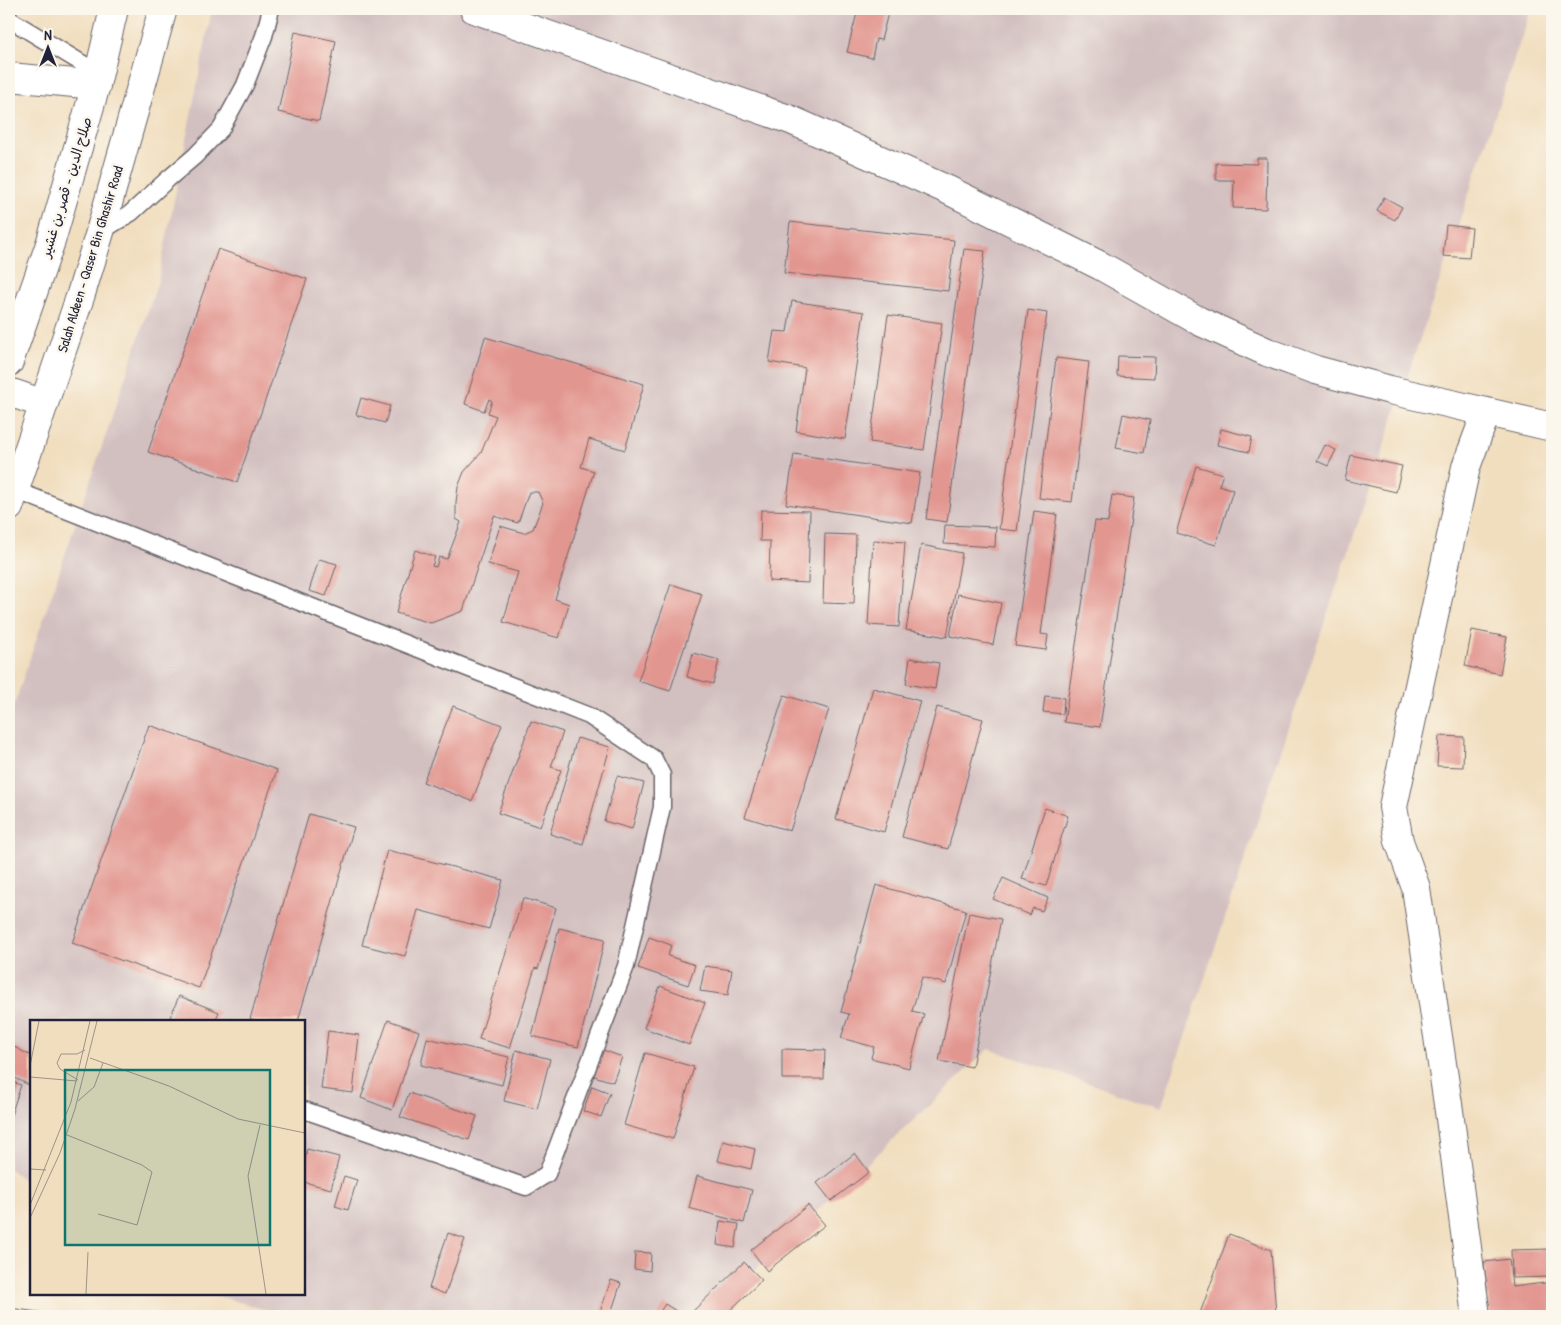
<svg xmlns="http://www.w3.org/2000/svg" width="1561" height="1325" font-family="'Patrick Hand','Playpen Sans Arabic',sans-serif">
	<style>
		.industrial { fill: #d2bfc0 }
		.building { fill: #e29690 }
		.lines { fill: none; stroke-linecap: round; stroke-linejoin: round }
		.service-casing { stroke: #6a6469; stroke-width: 19 }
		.minor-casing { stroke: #6a6469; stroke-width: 30 }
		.trunk-casing { stroke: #6a6469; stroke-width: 30 }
		.service { stroke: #fff; stroke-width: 16 }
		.minor { stroke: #fff; stroke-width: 28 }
		.trunk { stroke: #fff; stroke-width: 28 }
		.labels { text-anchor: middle; stroke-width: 5; stroke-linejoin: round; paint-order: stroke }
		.street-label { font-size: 14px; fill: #22223b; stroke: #fbf7ec }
		.inset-road { fill: none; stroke: #9e938a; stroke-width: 1 }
		.view { fill: #0f766e; fill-opacity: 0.15; stroke: #0f766e; stroke-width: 2.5 }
		.inset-edge { fill: none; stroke: #22223b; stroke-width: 2.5 }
	</style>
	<rect width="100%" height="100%" fill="#fbf7ec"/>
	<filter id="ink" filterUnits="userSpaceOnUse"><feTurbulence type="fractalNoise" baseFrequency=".02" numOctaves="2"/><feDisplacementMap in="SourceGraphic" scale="10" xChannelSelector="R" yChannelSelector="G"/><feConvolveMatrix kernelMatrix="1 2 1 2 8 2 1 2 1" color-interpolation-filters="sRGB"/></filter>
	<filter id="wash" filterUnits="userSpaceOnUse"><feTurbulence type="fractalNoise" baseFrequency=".0096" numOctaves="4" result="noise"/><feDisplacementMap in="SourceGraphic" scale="20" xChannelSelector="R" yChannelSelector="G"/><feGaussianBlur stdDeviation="1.12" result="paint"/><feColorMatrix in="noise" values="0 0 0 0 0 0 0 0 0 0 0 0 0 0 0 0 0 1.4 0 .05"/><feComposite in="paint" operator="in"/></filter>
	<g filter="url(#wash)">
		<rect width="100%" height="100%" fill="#f1debf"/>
		<path class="industrial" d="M212,9H1531L1161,1108L989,1049L706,1316H288L211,1294H304V1021H31V1186L9,1168V720L158,281Z"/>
		<g id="blocks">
			<g class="building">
				<path d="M858,9H872L888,13L881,40L876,39L872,58L847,52Z"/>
				<path d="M295,32L336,41L319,121L278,112Z"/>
				<path d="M1257,158H1267L1266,209L1233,208L1234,180H1216V163L1257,164Z"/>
				<path d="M1384,197L1402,207L1395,220L1377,211Z"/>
				<path d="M790,222L954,240L948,291L784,273Z"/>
				<path d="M1446,225L1472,228L1469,258L1443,256Z"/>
				<path d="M218,249L307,279L237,482L148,452Z"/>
				<path d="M964,249L985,251L947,522L926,519Z"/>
				<path d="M792,301L864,312L845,439L796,431L805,368L769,362L774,331L787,332Z"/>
				<path d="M1028,310L1047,313L1017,531L999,529Z"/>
				<path d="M888,315L942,323L924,450L870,442Z"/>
				<path d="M485,337L644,384L625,450L589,439L581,467L594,471L555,599L569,604L559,638L503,622L518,572L488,564L500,526L524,533L533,529L543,503L538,492H529L518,523L494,516L463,611L431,623L396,613L415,550L435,557L432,566L436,567L439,557L447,559L461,522L456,519V502L458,487L464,472L481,453L496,416L488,413L492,401L489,399L484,411L465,404Z"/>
				<path d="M1118,356L1155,357L1154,378L1117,376Z"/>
				<path d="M1056,358L1089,362L1072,502L1039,498Z"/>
				<path d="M361,398L390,406L385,423L356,415Z"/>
				<path d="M1123,414L1150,420L1144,453L1116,448Z"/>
				<path d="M1221,429L1252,437L1249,452L1217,445Z"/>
				<path d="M1325,445L1336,450L1328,466L1317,461Z"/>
				<path d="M794,454L920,473L912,523L786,504Z"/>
				<path d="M1351,455L1402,466L1396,492L1345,480Z"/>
				<path d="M1196,466L1223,474L1219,485L1233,490L1216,545L1176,533Z"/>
				<path d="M1112,495L1134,498L1100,727L1064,722L1095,521L1108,522Z"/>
				<path d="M761,510L810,511L808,583L769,581L770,541H760Z"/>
				<path d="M1034,511L1057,514L1041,634L1048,635L1046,650L1015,646Z"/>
				<path d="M945,525L996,527L995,547L944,544Z"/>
				<path d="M825,534L856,535L854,604L823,603Z"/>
				<path d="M873,540L905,542L899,627L868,625Z"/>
				<path d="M921,545L962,553L947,637L906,630Z"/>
				<path d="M319,559L337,564L326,596L309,591Z"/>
				<path d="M671,584L702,594L670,691L638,681Z"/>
				<path d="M958,594L1001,603L993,645L950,636Z"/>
				<path d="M1472,630L1507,637L1500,674L1465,666Z"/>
				<path d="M693,653L719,660L713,684L687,677Z"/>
				<path d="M910,658L939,663L935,689L906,684Z"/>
				<path d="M873,688L920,701L884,832L836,819Z"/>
				<path d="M784,695L829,709L790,831L745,817Z"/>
				<path d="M1045,696L1064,698L1063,714L1043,712Z"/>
				<path d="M453,706L502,725L472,801L423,782Z"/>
				<path d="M937,707L983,719L948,849L902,837Z"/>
				<path d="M531,721L563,732L551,767L561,770L540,827L498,813Z"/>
				<path d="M149,725L277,770L199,988L72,943Z"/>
				<path d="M1439,736L1464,737L1463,767L1437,766Z"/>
				<path d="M577,738L610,747L583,844L550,834Z"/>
				<path d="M617,776L644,783L632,829L604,821Z"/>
				<path d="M1045,808L1068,816L1046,886L1022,879Z"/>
				<path d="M309,814L354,827L298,1021H259L250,1019Z"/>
				<path d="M387,850L503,880L489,929L418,910L405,956L362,945Z"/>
				<path d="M1003,878L1048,898L1042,911L1033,908L1030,915L993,899Z"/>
				<path d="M876,885L966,910L946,984L922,977L912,1011L924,1014L909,1068L871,1058L874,1047L841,1038L849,1014L841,1012Z"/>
				<path d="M523,898L556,908L538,969L535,968L510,1048L479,1039Z"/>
				<path d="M969,913L1001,919L972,1067L939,1061Z"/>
				<path d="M559,928L605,939L578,1047L532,1036Z"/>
				<path d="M649,937L671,945L668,956L695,965L688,985L638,968Z"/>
				<path d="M705,966L732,970L728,995L700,991Z"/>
				<path d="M660,986L705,1003L689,1045L644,1028Z"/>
				<path d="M179,996L219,1012L215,1021H180L170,1017Z"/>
				<path d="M388,1020L419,1031L392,1110L361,1098Z"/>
				<path d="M328,1031L359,1035L353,1093L321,1089Z"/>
				<path d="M427,1038L509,1057L502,1085L421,1065Z"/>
				<path d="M9,1044L31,1056V1086L9,1075Z"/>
				<path d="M782,1049L825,1050L824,1079H782Z"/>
				<path d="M516,1050L550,1059L537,1109L504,1101Z"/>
				<path d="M603,1050L622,1057L613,1082L594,1076Z"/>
				<path d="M645,1053L694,1067L673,1139L624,1125Z"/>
				<path d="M9,1081L21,1085L9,1121Z"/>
				<path d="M592,1086L610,1093L601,1117L583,1111Z"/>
				<path d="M409,1093L477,1116L469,1140L400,1117Z"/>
				<path d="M723,1141L755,1149L751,1169L718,1161Z"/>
				<path d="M307,1149L339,1157L331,1189L304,1182V1163Z"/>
				<path d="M855,1153L869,1172L831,1201L817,1183Z"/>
				<path d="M344,1176L357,1180L348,1210L335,1206Z"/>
				<path d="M697,1176L752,1190L744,1223L689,1208Z"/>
				<path d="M808,1205L825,1225L767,1271L751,1250Z"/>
				<path d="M720,1221L739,1224L735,1248L717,1245Z"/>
				<path d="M448,1233L465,1239L445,1294L429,1288Z"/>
				<path d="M1229,1234L1271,1250L1276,1313L1252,1315V1316H1199Z"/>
				<path d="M1552,1249V1277L1512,1278L1511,1250Z"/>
				<path d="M635,1252L651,1253L650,1271L634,1269Z"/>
				<path d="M1509,1259L1512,1287L1552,1282V1316H1490L1484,1262Z"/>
				<path d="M744,1262L762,1280L724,1316H699L693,1311Z"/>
				<path d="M611,1280L621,1283L610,1316H601L599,1315Z"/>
				<path d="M665,1304L684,1316H657Z"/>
				<path d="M9,1308L60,1315V1316H9Z"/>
			</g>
		</g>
	</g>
	<g filter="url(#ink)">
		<use href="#blocks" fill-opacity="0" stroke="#6a6469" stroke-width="1"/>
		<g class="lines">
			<defs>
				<g id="service">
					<path d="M9,19L98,73"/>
					<path d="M100,232L131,213L168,179L195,156L221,129L245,85L264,36L271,9"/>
					<path d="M15,490L589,716L654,759L662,775V807L626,966L547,1174L526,1187L304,1110"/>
				</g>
				<g id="minor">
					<path d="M474,9L791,120L948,190L1101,266L1199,321L1267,352L1316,370L1390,390L1552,427"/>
					<path d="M9,77L96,85"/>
					<path d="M1476,1316L1449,1111L1416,888L1399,841L1393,807L1466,467L1486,413"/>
				</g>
				<g id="trunk">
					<path d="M9,362L51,241L96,85L114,9"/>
					<path d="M9,392L44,404"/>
					<path d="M9,507L81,294L100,232L163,9"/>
				</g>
			</defs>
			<use href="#service" class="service-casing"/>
			<use href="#minor" class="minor-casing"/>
			<use href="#trunk" class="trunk-casing"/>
			<use href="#service" class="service"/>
			<use href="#minor" class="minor"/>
			<use href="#trunk" class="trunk"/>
		</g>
	</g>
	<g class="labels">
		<g class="street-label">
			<text transform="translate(66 187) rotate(-73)" y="5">صلاح الدين - قصر بن غشير</text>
			<text transform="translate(90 259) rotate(-73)" y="5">Salah Aldeen - Qaser Bin Ghashir Road</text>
		</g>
	</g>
	<g transform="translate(30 1020)">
		<rect width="275" height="275" fill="#f1debf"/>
		<path class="inset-road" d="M60,38L139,66L208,99L275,113M0,46L9,1M0,57L47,61M48,60L30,49L27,43L31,34H47L55,30M48,81L64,67L73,43M230,105L218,156L236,274M37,115L112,145L122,152L107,205L68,194M0,149L16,150M0,185L41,82L60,1M0,198L30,133L45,89L67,1M56,274L58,232"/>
		<path class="view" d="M35,50H240V225H35Z"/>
		<rect width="275" height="275" class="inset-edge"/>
	</g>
	<rect width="1561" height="1325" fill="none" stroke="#fbf7ec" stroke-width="30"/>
	<g transform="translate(48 48)" stroke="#fbf7ec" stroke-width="4" paint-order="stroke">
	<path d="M0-4L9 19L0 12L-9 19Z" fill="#22223b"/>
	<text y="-8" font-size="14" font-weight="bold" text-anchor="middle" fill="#22223b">N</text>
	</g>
</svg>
